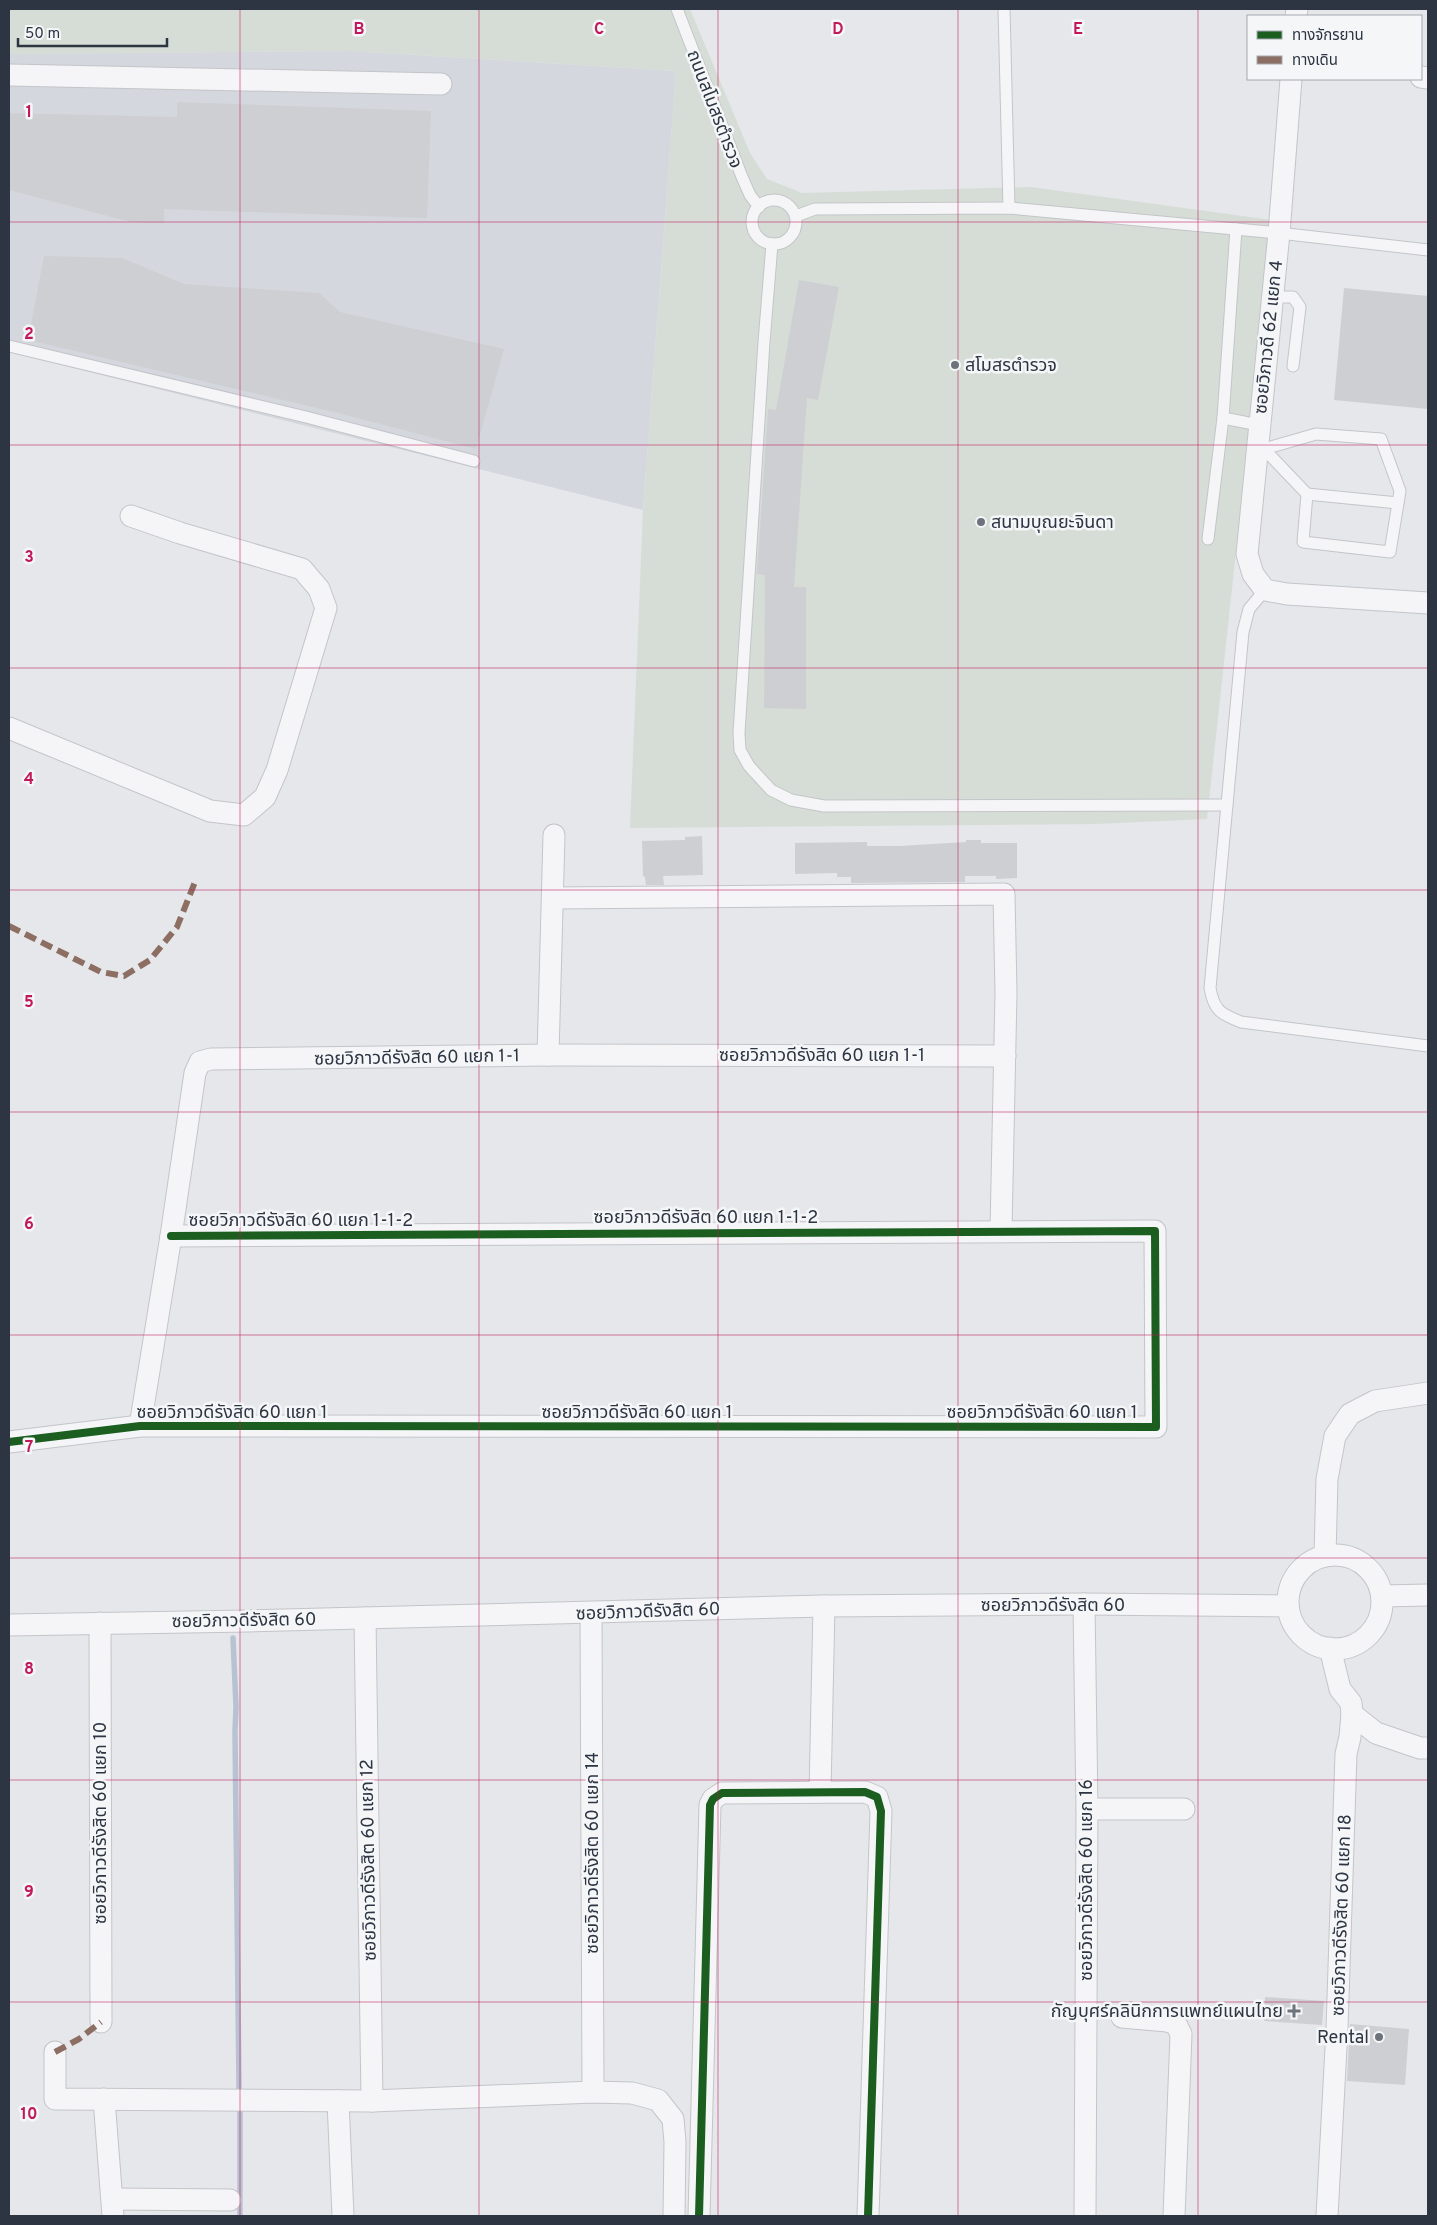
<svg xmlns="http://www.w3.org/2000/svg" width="1437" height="2225" font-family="Overpass,'Noto Sans Thai',sans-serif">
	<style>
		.built { fill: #d4d7dd }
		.green { fill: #d6ddd6 }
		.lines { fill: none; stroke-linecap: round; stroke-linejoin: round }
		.stream { stroke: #b7c3d2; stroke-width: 5.5 }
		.building { fill: #cecfd2 }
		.lane-casing { stroke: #c3c5c8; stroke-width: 13 }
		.street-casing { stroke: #c3c5c8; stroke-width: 23 }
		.lane { stroke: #f5f5f7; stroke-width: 11 }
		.street { stroke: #f5f5f7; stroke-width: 21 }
		.quiet { stroke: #8d6e63; stroke-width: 6; stroke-dasharray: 12 6; stroke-linecap: butt }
		.cycleway-casing { stroke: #f4f6f8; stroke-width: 11 }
		.cycleway { stroke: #1b5e20; stroke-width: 8 }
		.grid { fill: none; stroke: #c2185b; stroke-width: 1; stroke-opacity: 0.55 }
		.poi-dot { fill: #6d737d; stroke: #f4f6f8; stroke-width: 2 }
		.labels { text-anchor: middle; stroke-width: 5; stroke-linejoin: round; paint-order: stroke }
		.street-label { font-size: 18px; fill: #2d3442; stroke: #f4f6f8 }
		.poi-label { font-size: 18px; fill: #2d3442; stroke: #f4f6f8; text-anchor: start }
		.grid-label { font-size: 16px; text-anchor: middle; font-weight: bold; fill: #c2185b; stroke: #f4f6f8; stroke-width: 5; stroke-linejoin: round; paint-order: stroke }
	</style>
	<rect width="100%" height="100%" fill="#e5e7ea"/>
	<path class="built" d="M350,51L676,71L643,510L9,352V54Z"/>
	<path class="green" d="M9,9H690L750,153L767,179L802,193L1031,187L1272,220L1207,819L1095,824L630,828L643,510L676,71L350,51L9,54Z"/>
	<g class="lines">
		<g class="stream">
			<path d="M233,1638L236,1707L235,1731L239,2089"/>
			<path d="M240,2216V2109"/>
		</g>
	</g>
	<g class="building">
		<path d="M177,102L431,111L427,218L164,209V223L131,222L9,190V113L177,117Z"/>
		<path d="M44,256L122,258L184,284L319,293L340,312L504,349L476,449L334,412L28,340Z"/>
		<path d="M799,280L839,287L818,400L807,398L794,587H806V709L764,708L765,575L757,574L768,409L776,410Z"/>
		<path d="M1344,288L1428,296V409L1334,400Z"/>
		<path d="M702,836L703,875L663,876L664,885H646L645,877L643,876L642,841L685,840V837Z"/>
		<path d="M966,840H981V843H1017V878L996,879V876H965V882L851,883V877H837V873L795,874V843L867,842V846H900L966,842Z"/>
		<path d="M1265,1997L1324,2001L1322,2025L1264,2021Z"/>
		<path d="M1350,2024L1409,2029L1405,2085L1347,2081Z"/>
	</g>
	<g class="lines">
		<defs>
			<g id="lane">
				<path d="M677,9L742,177L750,195L759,207"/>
				<path d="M1004,9L1009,208"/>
				<circle cx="774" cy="222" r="22"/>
				<path d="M796,216L815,209L1009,208L1279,233L1428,250"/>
				<path d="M772,244L764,342L739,733L740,750L749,766L771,790L791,800L824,806L1227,805"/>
				<path d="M1272,297H1293L1300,307L1293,366"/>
				<path d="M9,346L306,417L474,461"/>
				<path d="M1223,418L1259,425"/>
				<path d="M1257,451L1316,434L1381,439L1400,491L1390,552L1303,542L1307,494L1265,450"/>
				<path d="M1307,494L1398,503"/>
				<path d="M1208,539L1223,418L1236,229"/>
				<path d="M1265,590L1249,609L1243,632L1210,988C1214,1011 1221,1014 1241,1022L1428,1046"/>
			</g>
			<g id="street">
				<path d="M1296,16L1297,9"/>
				<path d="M9,75L441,84"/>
				<path d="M1421,77L1428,78"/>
				<path d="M1291,79L1279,233L1247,554L1253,574L1265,590L1287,594L1428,603"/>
				<path d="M9,728L210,811L244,815L265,797L277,770L326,608L319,589L302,569L180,533L131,516"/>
				<path d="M553,898L1004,894L1006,993L1001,1230"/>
				<path d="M548,1055L554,835"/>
				<path d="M140,1426L171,1236L195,1073L200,1062L211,1059L548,1055L1005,1056"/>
				<path d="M9,1442L140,1426L1156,1427L1155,1231L171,1236"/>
				<circle cx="1335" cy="1602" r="47"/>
				<path d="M1325,1556L1327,1479L1335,1436L1350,1414L1375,1401L1428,1393"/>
				<path d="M1382,1596L1428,1595"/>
				<path d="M1084,1604L1087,1809L1085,2216"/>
				<path d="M591,1613L593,2092"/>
				<path d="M365,1618L372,2101"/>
				<path d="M100,1623L101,2022"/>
				<path d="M9,1625L247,1621L824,1606L1084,1604L1288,1606"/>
				<path d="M1352,1714L1376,1733L1420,1748H1428"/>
				<path d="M820,1792L824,1606"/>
				<path d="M1087,1809H1184"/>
				<path d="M1122,2017L1167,2021L1176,2024L1181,2034L1174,2216"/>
				<path d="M55,2052V2099L372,2101L593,2092L632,2093L658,2100L673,2119L675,2142L674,2216"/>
				<path d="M104,2099L113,2216"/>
				<path d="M338,2101L343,2216"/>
				<path d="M113,2199L230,2200"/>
				<path d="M699,2216L710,1805L713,1799L722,1793L865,1792L877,1797L881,1811L868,2216"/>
				<path d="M1327,2216L1337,2029L1346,1754L1350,1737L1352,1714L1351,1703L1340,1689L1330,1648"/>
			</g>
		</defs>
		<use href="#lane" class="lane-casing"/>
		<use href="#street" class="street-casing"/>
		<use href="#lane" class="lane"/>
		<use href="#street" class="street"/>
		<g class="quiet">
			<path d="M9,926L101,972L124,976L150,960L177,927L195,882"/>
			<path d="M55,2052L79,2039L101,2022"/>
		</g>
		<defs>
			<g id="cycleway">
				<path d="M9,1442L140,1426L1156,1427L1155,1231L171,1236"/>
				<path d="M699,2216L710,1805L713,1799L722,1793L865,1792L877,1797L881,1811L868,2216"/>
			</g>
		</defs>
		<use href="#cycleway" class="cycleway-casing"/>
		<use href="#cycleway" class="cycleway"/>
	</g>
	<path class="grid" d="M240,9V2216M479,9V2216M718,9V2216M958,9V2216M1198,9V2216M9,222H1428M9,445H1428M9,668H1428M9,890H1428M9,1112H1428M9,1335H1428M9,1558H1428M9,1780H1428M9,2002H1428"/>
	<g class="poi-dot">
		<circle cx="955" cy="365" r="5"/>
		<circle cx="981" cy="522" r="5"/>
		<path d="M1291.5 2003.5h5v5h5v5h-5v5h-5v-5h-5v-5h5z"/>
		<circle cx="1379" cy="2037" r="5"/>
	</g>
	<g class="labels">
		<g class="street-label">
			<text transform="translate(715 109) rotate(69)" y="6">ถนนสโมสรตำรวจ</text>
			<text transform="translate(1268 337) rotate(-84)" y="6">ซอยวิภาวดี 62 แยก 4</text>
			<text x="822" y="1061">ซอยวิภาวดีรังสิต 60 แยก 1-1</text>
			<text transform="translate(417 1057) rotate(-1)" y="6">ซอยวิภาวดีรังสิต 60 แยก 1-1</text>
			<text x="706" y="1223">ซอยวิภาวดีรังสิต 60 แยก 1-1-2</text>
			<text x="301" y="1226">ซอยวิภาวดีรังสิต 60 แยก 1-1-2</text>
			<text x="232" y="1418">ซอยวิภาวดีรังสิต 60 แยก 1</text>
			<text x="637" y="1418">ซอยวิภาวดีรังสิต 60 แยก 1</text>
			<text x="1042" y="1418">ซอยวิภาวดีรังสิต 60 แยก 1</text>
			<text x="1053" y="1611">ซอยวิภาวดีรังสิต 60</text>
			<text transform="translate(648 1611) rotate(-2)" y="6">ซอยวิภาวดีรังสิต 60</text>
			<text transform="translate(244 1620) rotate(-1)" y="6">ซอยวิภาวดีรังสิต 60</text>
			<text transform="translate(100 1823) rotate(-90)" y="6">ซอยวิภาวดีรังสิต 60 แยก 10</text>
			<text transform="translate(592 1853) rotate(-90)" y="6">ซอยวิภาวดีรังสิต 60 แยก 14</text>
			<text transform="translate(368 1860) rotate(-91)" y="6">ซอยวิภาวดีรังสิต 60 แยก 12</text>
			<text transform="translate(1086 1880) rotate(-90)" y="6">ซอยวิภาวดีรังสิต 60 แยก 16</text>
			<text transform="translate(1341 1915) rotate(-88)" y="6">ซอยวิภาวดีรังสิต 60 แยก 18</text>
		</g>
		<g class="poi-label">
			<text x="965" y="371">สโมสรตำรวจ</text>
			<text x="991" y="528">สนามบุณยะจินดา</text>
			<text x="1283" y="2017" text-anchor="end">กัญบุศร์คลินิกการแพทย์แผนไทย</text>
			<text x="1369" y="2043" text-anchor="end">Rental</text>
		</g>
	</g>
	<g class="grid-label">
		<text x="359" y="34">B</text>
		<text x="599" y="34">C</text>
		<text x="838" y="34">D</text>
		<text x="1078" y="34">E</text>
		<text x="29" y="117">1</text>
		<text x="29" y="339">2</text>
		<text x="29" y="562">3</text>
		<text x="29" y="784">4</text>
		<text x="29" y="1007">5</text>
		<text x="29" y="1229">6</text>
		<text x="29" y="1452">7</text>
		<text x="29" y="1674">8</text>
		<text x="29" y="1897">9</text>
		<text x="29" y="2119">10</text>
	</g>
	<rect width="1437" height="2225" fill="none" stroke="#2d3442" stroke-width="20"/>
	<rect x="1247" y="15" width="175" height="65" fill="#f4f6f8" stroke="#a4a8af"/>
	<rect x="1257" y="31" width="25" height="8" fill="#1b5e20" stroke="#a4a8af"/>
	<text x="1292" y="40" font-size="15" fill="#2d3442">ทางจักรยาน</text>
	<rect x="1257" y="56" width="25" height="8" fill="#8d6e63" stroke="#a4a8af"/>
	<text x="1292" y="65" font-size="15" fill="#2d3442">ทางเดิน</text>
	<path d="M18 38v8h149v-8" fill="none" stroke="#2d3442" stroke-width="2.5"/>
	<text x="25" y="38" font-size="15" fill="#2d3442" stroke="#f4f6f8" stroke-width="4" paint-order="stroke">50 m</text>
</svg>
